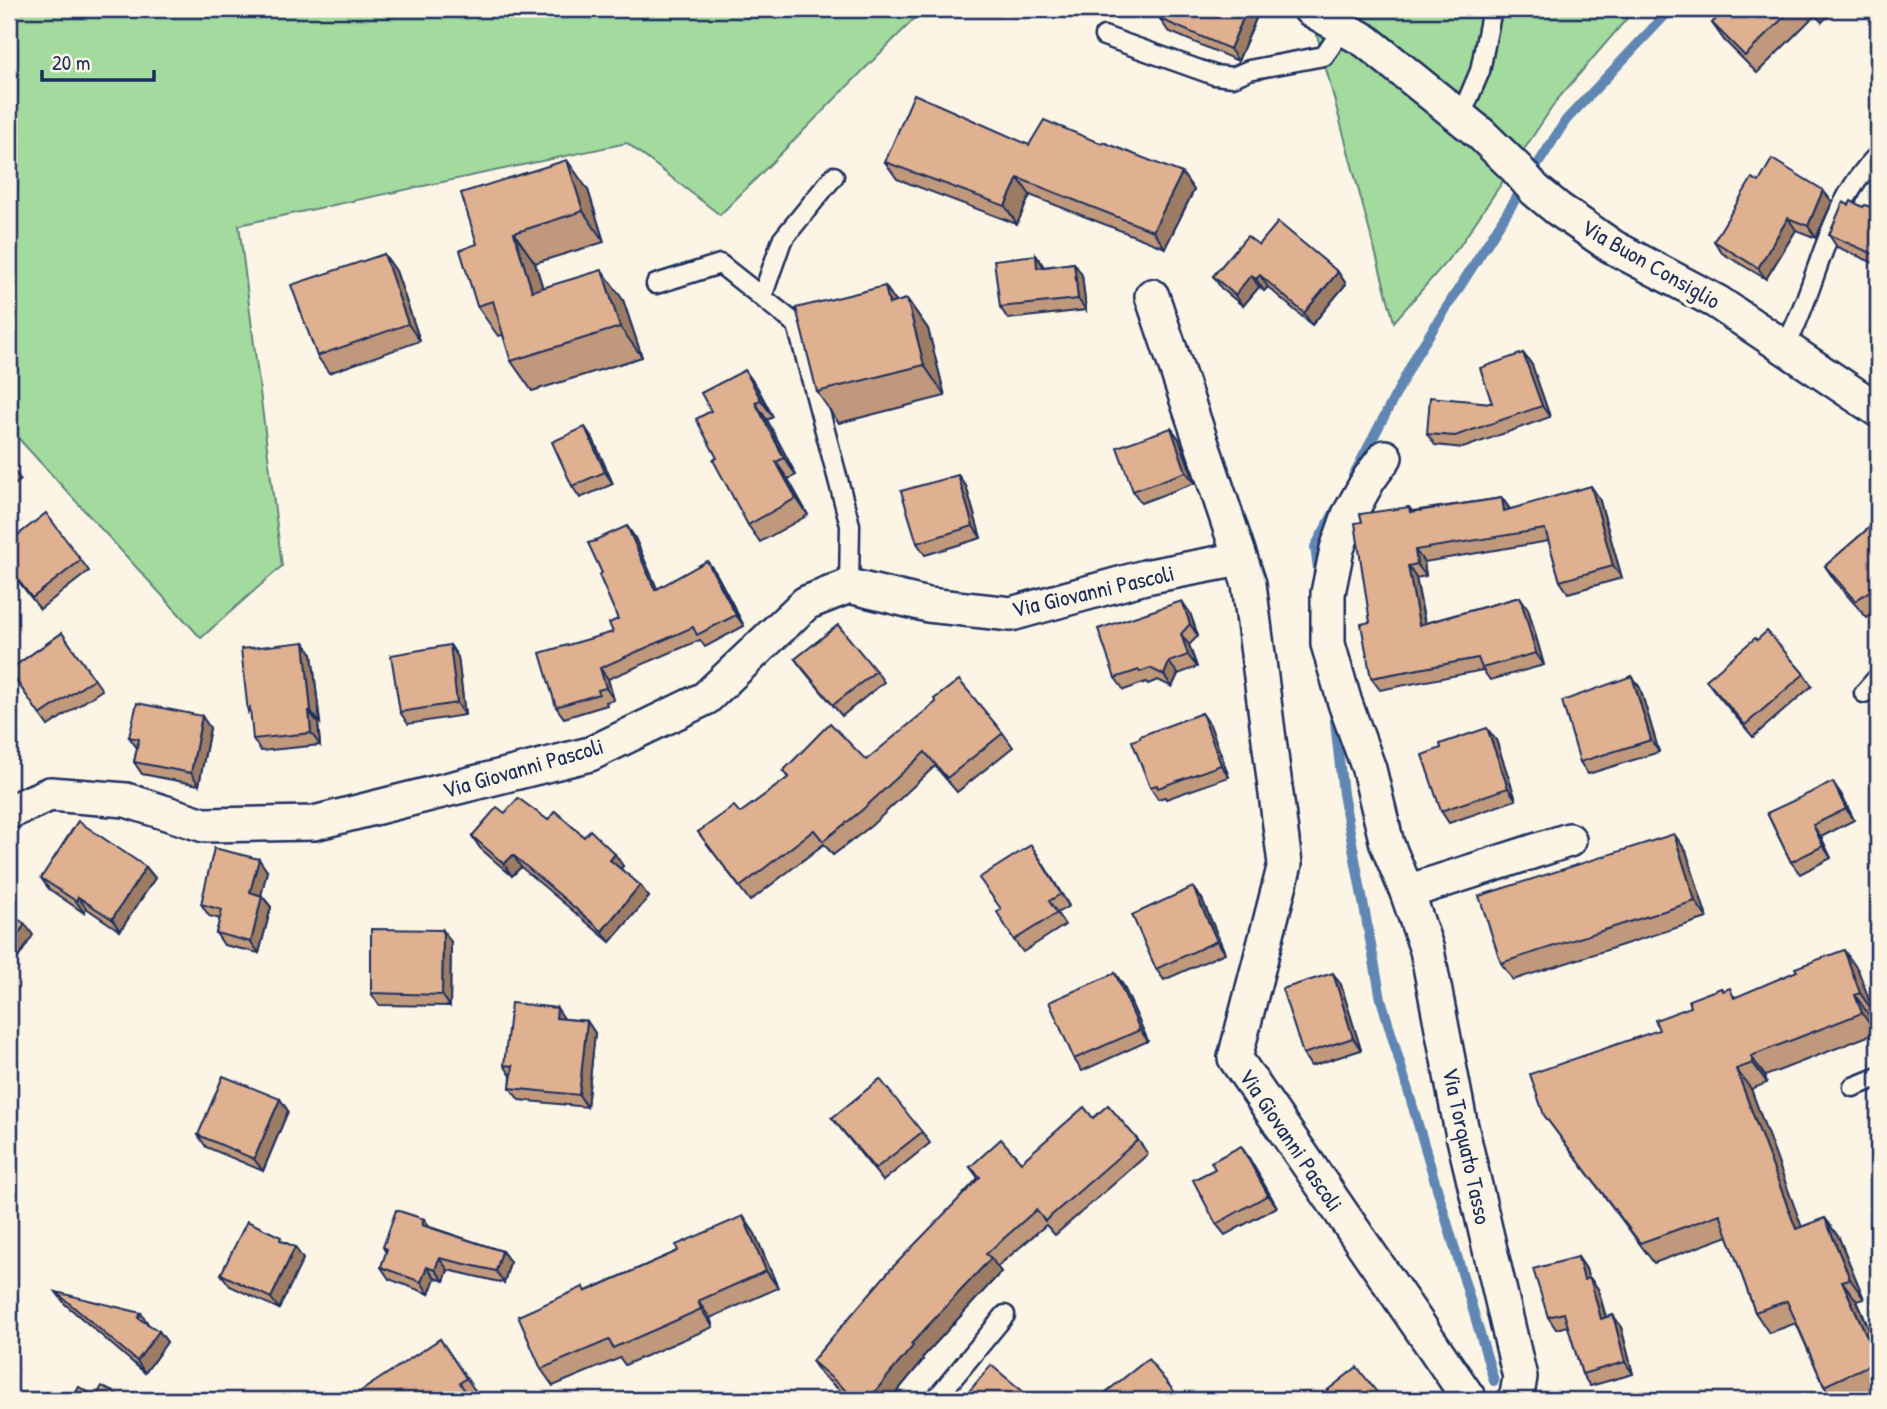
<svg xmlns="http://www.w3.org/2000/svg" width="1887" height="1409" font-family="'Patrick Hand',sans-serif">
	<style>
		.green { fill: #a3da9e; stroke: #5f847e; stroke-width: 2 }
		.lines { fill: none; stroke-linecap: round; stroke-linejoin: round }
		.stream { stroke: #6087b3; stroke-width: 10 }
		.lane-casing { stroke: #1b2f5e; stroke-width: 23 }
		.street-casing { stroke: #1b2f5e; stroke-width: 38 }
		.lane { stroke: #fcf5e5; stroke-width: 18 }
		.street { stroke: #fcf5e5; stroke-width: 33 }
		.wall { fill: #c0987c; stroke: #1b2f5e; stroke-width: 2 }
		.shaded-wall { fill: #9c7c65; stroke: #1b2f5e; stroke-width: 2 }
		.building { fill: #dfb190; stroke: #1b2f5e; stroke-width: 2 }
		.labels { text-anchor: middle; stroke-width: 7; stroke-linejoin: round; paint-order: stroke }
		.street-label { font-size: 23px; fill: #1b2f5e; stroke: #fcf5e5 }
	</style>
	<rect width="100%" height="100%" fill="#fcf5e5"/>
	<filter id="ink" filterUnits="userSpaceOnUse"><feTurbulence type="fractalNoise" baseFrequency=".0143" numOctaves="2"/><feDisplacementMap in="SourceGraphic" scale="14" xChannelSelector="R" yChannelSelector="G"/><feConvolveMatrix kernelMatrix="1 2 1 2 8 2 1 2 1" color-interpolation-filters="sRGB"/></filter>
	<g filter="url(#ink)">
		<g class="green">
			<path d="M9,9H924L720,215L627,143L239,225L282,566L201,638L9,428Z"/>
			<path d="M1310,9H1635L1557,100L1459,247L1394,322Z"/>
		</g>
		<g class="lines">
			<g class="stream">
				<path d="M1353,476L1417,354L1566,120L1671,9"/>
				<path d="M1319,575L1315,547L1336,509"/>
				<path d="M1334,713L1343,794L1381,999L1494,1381"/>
			</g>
			<defs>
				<g id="lane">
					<path d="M1104,36L1214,75L1233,77L1249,70L1324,56C1332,45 1340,35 1340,20"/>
					<path d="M1460,118L1480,71L1492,9"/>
					<path d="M656,284L720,264L797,325L850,525L849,586"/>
					<path d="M762,297L782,240L834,176"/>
					<path d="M1785,347C1818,286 1827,204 1878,155"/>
					<path d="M1864,693L1878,677"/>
					<path d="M1853,1087L1878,1077"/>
					<path d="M935,1400L1005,1315"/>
				</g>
				<g id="street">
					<path d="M1310,9L1366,41L1481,134L1517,169L1535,190L1558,209L1613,247L1717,302L1878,410"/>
					<path d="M1152,296L1249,584L1285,864L1235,1058L1470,1400"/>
					<path d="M1385,457L1369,479L1349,515L1337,549L1328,593V644L1345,703L1369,769L1387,844L1407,892L1427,950L1460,1122L1520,1377L1517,1395L1514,1400"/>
					<path d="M9,812L50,794L126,800L204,825L314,823L590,754L706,698L806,603L849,586L928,605L1011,614L1145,577L1240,559"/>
					<path d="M1407,892L1569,840"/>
				</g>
			</defs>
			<use href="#lane" class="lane-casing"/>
			<use href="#street" class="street-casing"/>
			<use href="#lane" class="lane"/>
			<use href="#street" class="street"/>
		</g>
		<g class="wall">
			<path d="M1165,9H1260L1238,61L1168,31L1160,19Z"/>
			<path d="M1726,9H1835L1822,22L1815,15L1757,73L1724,40L1712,23Z"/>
			<path d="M1102,144L1182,173L1194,190L1165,248L1030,195L1017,224L897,179L885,162L1029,145Z"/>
			<path d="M1759,182L1832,202L1816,238L1796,230L1766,279L1722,253L1714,241Z"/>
			<path d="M588,190L604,242L535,263L543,288L623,300L642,357L532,391L511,361L503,335L498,336L477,306V244Z"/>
			<path d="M1849,205L1878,210V265L1837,247L1829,235Z"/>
			<path d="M1259,245L1338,272L1346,284L1312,325L1268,287L1264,291L1259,287L1243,306L1221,288L1213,276Z"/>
			<path d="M384,254L396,271L420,341L329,373L317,356Z"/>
			<path d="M1036,255L1044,267L1074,263L1082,275L1086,310L1008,319L1000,307Z"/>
			<path d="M885,286L896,302L907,299L928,329L945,396L839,423L817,392Z"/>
			<path d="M1523,353L1532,365L1550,417L1463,448L1435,445L1427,434L1492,403Z"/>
			<path d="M757,387L773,417L767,420L796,475L788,479L808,515L760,542L748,525L717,458Z"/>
			<path d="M1171,428L1179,439L1195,483L1141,503L1133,491Z"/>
			<path d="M593,439L613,484L580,498L572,486Z"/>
			<path d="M9,464L21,480L9,489Z"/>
			<path d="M958,475L966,486L981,538L925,555L917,543Z"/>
			<path d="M1502,498L1510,509L1599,498L1622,578L1568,593L1560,581L1549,541L1424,562L1426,576L1416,578L1425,623L1520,597L1528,609L1544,665L1490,680L1483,670L1380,690L1371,678L1370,622L1362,522L1409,507L1412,511Z"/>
			<path d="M1878,520V610L1867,618L1837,584L1825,566Z"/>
			<path d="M627,526L635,538L657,589L707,561L716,573L744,626L705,647L700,640L608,679L614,700L606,702L607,705L564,718L556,707L613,632L618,619L602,573L596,541Z"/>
			<path d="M9,542L81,560L89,571L40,609L9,569Z"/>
			<path d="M1190,613L1198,636L1189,645L1197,667L1178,674L1172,687L1158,680L1148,684L1146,682L1124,690L1115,678Z"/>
			<path d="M62,633L102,690L48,726L9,670Z"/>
			<path d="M1757,640L1804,674L1812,686L1753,737L1715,692L1706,680Z"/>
			<path d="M304,642L312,654L320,723H318L320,745L261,751L253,739Z"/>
			<path d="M450,645L458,657L465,715L408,724L400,712Z"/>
			<path d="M795,659L876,671L884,682L842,716L804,671Z"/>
			<path d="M1632,676L1640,688L1659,752L1588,774L1580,762Z"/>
			<path d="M1202,713L1210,725L1229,777L1166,799L1165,797L1158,799L1150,787L1140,738Z"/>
			<path d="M210,728L199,785L142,774L134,762L137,748L129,737Z"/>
			<path d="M1003,733L1013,747L957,792L935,766L871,826L833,855L824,844L750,901L698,832L740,813L788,778L783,771L866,760Z"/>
			<path d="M1496,740L1516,800L1449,823L1441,811V748Z"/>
			<path d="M1841,794L1854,820L1821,837L1831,858L1800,874L1791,862L1767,813Z"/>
			<path d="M505,813L548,820L584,837L623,866L621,869L649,897L610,942L521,867L512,876L480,848L472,836Z"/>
			<path d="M1674,834L1686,851L1707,918L1513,980L1501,963Z"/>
			<path d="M1031,845L1069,906L1057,913L1065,925L1023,952L1014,940L1001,909Z"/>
			<path d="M146,867L155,878L120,931L86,908L84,913L49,889L41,878Z"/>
			<path d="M267,871L261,895L271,907L259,953L224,945L216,933L220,919L209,916L201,904Z"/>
			<path d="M1202,899L1225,953L1164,980L1156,969Z"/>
			<path d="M451,942L450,1006L379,1005L371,993Z"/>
			<path d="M1858,970L1874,1013L1869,1015L1876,1033L1765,1076L1767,1083L1751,1089L1801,1227L1825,1218L1839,1238L1864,1299L1857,1301L1878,1350V1388L1852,1400H1834L1824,1386L1796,1323L1769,1333L1755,1312L1728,1236L1654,1263L1544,1115L1691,1007L1721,988L1724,991L1736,997Z"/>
			<path d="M1115,973L1123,985L1148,1041L1082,1071L1074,1059Z"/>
			<path d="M1341,985L1361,1050L1311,1066L1303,1054Z"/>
			<path d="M557,1008L564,1019L587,1021L595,1033L587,1107L519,1100L510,1088L511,1076L504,1065Z"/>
			<path d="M280,1099L288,1111L263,1171L206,1147L198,1135Z"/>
			<path d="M832,1118L922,1132L930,1143L883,1181L841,1129Z"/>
			<path d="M1093,1118L1138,1140L1148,1154L1055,1235L1046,1225L997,1267L1001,1272L922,1358L923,1360L890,1400H851L822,1375L812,1361L978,1178L970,1167L1021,1162Z"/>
			<path d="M1249,1158L1277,1207L1225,1235L1216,1224L1215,1169Z"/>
			<path d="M743,1216L755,1234L778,1288L710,1318L713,1327L680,1341L625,1365L620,1358L553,1386L541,1369L583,1287L586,1291L678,1251Z"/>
			<path d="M430,1227L502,1251L510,1262L504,1283L448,1270L444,1281L435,1278L429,1294L389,1279L381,1267L386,1253L383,1247Z"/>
			<path d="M285,1242L303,1259L279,1309L230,1286L221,1274Z"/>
			<path d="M1578,1257L1586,1269L1588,1278H1590L1598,1289L1606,1317L1613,1315L1621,1327L1633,1374L1590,1386L1582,1374L1568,1326L1556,1329L1548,1317Z"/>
			<path d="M56,1292L159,1331L167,1342L145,1373L65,1304Z"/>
			<path d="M440,1339L478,1395L472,1400H354Z"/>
			<path d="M1177,1395L1181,1400H1104Z"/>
		</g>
		<g class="shaded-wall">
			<path d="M1247,9H1260L1238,61L1230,49Z"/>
			<path d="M567,160L588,190L604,242L583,211Z"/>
			<path d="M1182,173L1194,190L1165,248L1153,231Z"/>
			<path d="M1018,178L1030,195L1017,224L1005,206Z"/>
			<path d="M1823,190L1832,202L1816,238L1808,226Z"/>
			<path d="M1788,218L1796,230L1766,279L1758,268Z"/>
			<path d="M514,233L535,263L553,322L532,291Z"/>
			<path d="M384,254L396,271L420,341L408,324Z"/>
			<path d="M1036,255L1044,267L1037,268Z"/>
			<path d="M1074,263L1082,275L1086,310L1078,299Z"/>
			<path d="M602,270L623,300L642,357L620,327Z"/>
			<path d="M1338,272L1346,284L1312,325L1304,313Z"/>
			<path d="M1251,275L1259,287L1243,306L1235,295Z"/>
			<path d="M1260,275L1268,287L1264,291L1256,279Z"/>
			<path d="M885,286L906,316L889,304Z"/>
			<path d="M907,299L928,329L945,396L924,365Z"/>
			<path d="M1523,353L1532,365L1550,417L1542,406Z"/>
			<path d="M745,370L757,387L773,417L761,400Z"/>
			<path d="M755,402L767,420L796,475L784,458Z"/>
			<path d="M585,427L593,439L613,484L605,472Z"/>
			<path d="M1171,428L1179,439L1195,483L1186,472Z"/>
			<path d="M776,462L788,479L808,515L796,498Z"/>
			<path d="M958,475L966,486L981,538L973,526Z"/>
			<path d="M1591,486L1599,498L1622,578L1613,566Z"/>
			<path d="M1502,498L1510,510L1504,511Z"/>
			<path d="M627,526L635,538L663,602L655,590Z"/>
			<path d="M1415,550L1424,562L1426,576L1417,564Z"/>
			<path d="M707,561L716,573L744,626L736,615Z"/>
			<path d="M1408,566L1416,578L1427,637L1419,625Z"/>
			<path d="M1520,597L1528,609L1544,665L1536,653Z"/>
			<path d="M1182,601L1190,613L1198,636L1190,624Z"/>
			<path d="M1181,634L1189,645L1197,667L1188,655Z"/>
			<path d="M304,642L312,654L320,723L311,711Z"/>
			<path d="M450,645L458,657L465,715L457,703Z"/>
			<path d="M1169,662L1178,674L1172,687L1164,675Z"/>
			<path d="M600,668L608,679L614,700L606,688Z"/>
			<path d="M1632,676L1640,688L1659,752L1651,740Z"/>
			<path d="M309,711L318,723L320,745L311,733Z"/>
			<path d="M1202,713L1210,725L1229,777L1221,765Z"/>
			<path d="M202,716L210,728L199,785L191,773Z"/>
			<path d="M1487,728L1496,740L1516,800L1508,788Z"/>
			<path d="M1833,782L1841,794L1854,820L1846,809Z"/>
			<path d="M1813,825L1821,837L1831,858L1823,846Z"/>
			<path d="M1674,834L1686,851L1707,918L1695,901Z"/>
			<path d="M1031,845L1039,857L1069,906L1061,894Z"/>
			<path d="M615,854L623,866L618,872L610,860Z"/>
			<path d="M513,855L521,867L512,876L504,864Z"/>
			<path d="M259,859L267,871L259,904L250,892Z"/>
			<path d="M146,867L155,878L120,931L112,919Z"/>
			<path d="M640,885L649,897L610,942L602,931Z"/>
			<path d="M1193,887L1202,899L1225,953L1217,941Z"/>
			<path d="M262,896L271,907L259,953L251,942Z"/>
			<path d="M78,897L86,908L84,913L76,901Z"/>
			<path d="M25,924L33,935L9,972V948Z"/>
			<path d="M443,930L451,942L450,1006L442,995Z"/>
			<path d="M1844,950L1858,970L1874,1013L1860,993Z"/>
			<path d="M1115,973L1123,985L1148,1041L1140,1030Z"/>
			<path d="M1333,973L1341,985L1361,1050L1353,1038Z"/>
			<path d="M1855,995L1869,1015L1876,1033L1862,1013Z"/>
			<path d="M557,1008L565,1020L556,1018Z"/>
			<path d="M587,1021L595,1033L587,1107L579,1095Z"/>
			<path d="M1751,1056L1765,1076L1767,1083L1753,1063Z"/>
			<path d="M1736,1069L1751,1089L1810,1249L1796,1229Z"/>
			<path d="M280,1099L288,1111L263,1171L254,1159Z"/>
			<path d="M1241,1146L1249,1158L1277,1207L1268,1195Z"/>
			<path d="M743,1216L755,1234L778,1288L766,1271Z"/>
			<path d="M1825,1218L1839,1238L1864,1299L1850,1279Z"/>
			<path d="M424,1219L432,1231L422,1225Z"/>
			<path d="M295,1247L303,1259L279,1309L271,1298Z"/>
			<path d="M502,1251L510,1262L504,1283L496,1271Z"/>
			<path d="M1578,1257L1586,1269L1592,1292L1584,1280Z"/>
			<path d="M439,1258L448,1270L444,1281L435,1270Z"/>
			<path d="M991,1258L1001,1272L922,1358L923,1360L890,1400H868L911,1344Z"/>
			<path d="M427,1267L435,1278L429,1294L421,1282Z"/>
			<path d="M1590,1278L1598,1289L1609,1330L1601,1319Z"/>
			<path d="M1842,1281L1857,1301L1878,1350V1361Z"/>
			<path d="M698,1301L710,1318L713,1327L701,1309Z"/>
			<path d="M141,1313L149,1325L138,1318Z"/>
			<path d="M1613,1315L1621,1327L1633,1374L1625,1362Z"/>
			<path d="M159,1331L167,1342L145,1373L137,1361Z"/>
			<path d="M1026,1394L1030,1400H1021Z"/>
		</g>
		<g class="building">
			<path d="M1165,9H1247L1230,49L1160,19Z"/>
			<path d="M1726,9H1792L1745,56L1712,23Z"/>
			<path d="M914,94L1029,145L1044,120L1102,144L1103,142L1182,173L1153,231L1018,178L1005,206L885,162Z"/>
			<path d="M1772,159L1823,190L1808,226L1788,218L1758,268L1714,241L1752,178L1759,182Z"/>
			<path d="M567,160L583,211L514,233L532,291L602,270L620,327L511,361L493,301L477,306L460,250L477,244L461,193Z"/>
			<path d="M1851,201L1863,207L1865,205L1878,210V256L1829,235L1843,202L1849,205Z"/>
			<path d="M1278,222L1338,272L1304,313L1260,275L1256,279L1251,275L1235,295L1213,276L1247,236L1259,245Z"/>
			<path d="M384,254L408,324L317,356L291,285Z"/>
			<path d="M1036,255L1037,268L1074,263L1078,299L1000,307L994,260Z"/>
			<path d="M885,286L889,304L907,299L924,365L817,392L796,308Z"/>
			<path d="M1523,353L1542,406L1455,436L1427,434L1430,397L1492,403L1480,368Z"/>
			<path d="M745,370L761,400L755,402L784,458L776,462L796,498L748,525L713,460L717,458L696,419L711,411L701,393Z"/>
			<path d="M585,427L605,472L572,486L552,442Z"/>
			<path d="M1171,428L1186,472L1133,491L1117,447Z"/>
			<path d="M958,475L973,526L917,543L901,491Z"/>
			<path d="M1591,486L1613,566L1560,581L1545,529L1415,550L1417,564L1408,566L1419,625L1520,597L1536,653L1482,668L1478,658L1371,678L1361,624L1370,622L1355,523L1362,522L1360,514L1409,507L1410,512L1502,498L1504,511Z"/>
			<path d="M46,513L81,560L32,598L9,568V542Z"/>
			<path d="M1878,520V585L1855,601L1825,566Z"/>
			<path d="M627,526L655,590L707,561L736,615L697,635L693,627L600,668L606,688L598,690L599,694L556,707L540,653L613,632L609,623L618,619L599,575L602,573L588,543L596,541L595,540Z"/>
			<path d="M1182,601L1190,624L1181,634L1188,655L1169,662L1164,675L1150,668L1140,672L1139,670L1115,678L1098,629Z"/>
			<path d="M838,625L876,671L833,705L795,659Z"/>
			<path d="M1767,631L1804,674L1745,725L1706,680L1755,638L1757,640Z"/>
			<path d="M62,633L94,679L40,715L9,670Z"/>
			<path d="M304,642L311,711H309L311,733L253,739L250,708L248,712L241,649Z"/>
			<path d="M450,645L457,703L400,712L391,655Z"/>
			<path d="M1632,676L1651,740L1580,762L1562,701Z"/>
			<path d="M959,680L1003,733L947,778L925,752L861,811L823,841L814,830L740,887L698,832L734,806L740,813L789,777L783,771L830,723L866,760L936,702L934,699Z"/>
			<path d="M137,703L202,716L191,773L134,762L139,739L129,737Z"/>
			<path d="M1202,713L1221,765L1158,788L1157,785L1150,787L1132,741L1140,738V736Z"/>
			<path d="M1487,728L1508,788L1441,811L1422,755L1441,748L1440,744Z"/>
			<path d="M1833,782L1846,809L1813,825L1823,846L1791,862L1767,813Z"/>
			<path d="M518,798L548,820L555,811L584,837L590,830L615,854L610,860L640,885L602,931L513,855L504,864L472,836L497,807L505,813Z"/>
			<path d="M78,821L146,867L112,919L78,897L76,901L41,878Z"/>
			<path d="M1674,834L1695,901L1501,963L1479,896Z"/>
			<path d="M1031,845L1061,894L1049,901L1057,913L1014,940L997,912L1001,909L979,878Z"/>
			<path d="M214,848L259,859L250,892L262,896L251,942L216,933L222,910L201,904Z"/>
			<path d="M1193,887L1217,941L1156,969L1132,915Z"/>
			<path d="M9,913L25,924L9,948Z"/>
			<path d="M371,929L443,930L442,995L371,993Z"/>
			<path d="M1844,950L1860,993L1855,995L1862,1013L1751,1056L1753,1063L1736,1069L1796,1229L1825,1218L1850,1279L1842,1281L1878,1361L1824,1386L1787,1301L1755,1312L1720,1214L1640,1243L1544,1115L1530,1074L1659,1030L1655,1020L1691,1007L1689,1000L1721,988L1723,991L1730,988L1734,998L1797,971L1795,968Z"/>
			<path d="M1115,973L1140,1030L1074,1059L1049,1002Z"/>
			<path d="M1333,973L1353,1038L1303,1054L1282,989Z"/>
			<path d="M511,1003L557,1008L556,1018L587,1021L579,1095L510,1088L513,1066L504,1065Z"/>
			<path d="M223,1076L280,1099L254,1159L198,1135Z"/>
			<path d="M880,1079L922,1132L875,1169L832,1118Z"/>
			<path d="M1108,1105L1138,1140L1045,1221L1036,1210L986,1254L991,1258L911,1344L913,1346L868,1400H857L812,1361L889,1271L980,1177L970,1167L1001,1139L1021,1162L1084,1107L1093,1118Z"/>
			<path d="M1241,1146L1268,1195L1216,1224L1193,1180L1215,1169L1211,1162Z"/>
			<path d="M396,1210L424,1219L422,1225L502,1251L496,1271L439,1258L435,1270L427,1267L421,1282L381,1267L387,1249L383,1247Z"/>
			<path d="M743,1216L766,1271L698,1301L701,1309L668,1324L613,1348L609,1340L541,1369L518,1316L583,1287L585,1292L678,1251L676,1245Z"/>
			<path d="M247,1221L281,1237L280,1240L295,1247L271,1298L221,1274Z"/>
			<path d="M1578,1257L1584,1280L1590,1278L1601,1319L1613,1315L1625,1362L1582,1374L1564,1313L1548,1317L1533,1269Z"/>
			<path d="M56,1292L141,1313L138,1318L159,1331L137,1361Z"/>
			<path d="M440,1339L466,1378L460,1383L468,1396L461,1400H354L352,1397Z"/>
			<path d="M1148,1359L1177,1395L1170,1400H1104L1101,1396Z"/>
			<path d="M991,1365L1026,1394L1021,1400H962Z"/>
			<path d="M1357,1367L1383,1400H1315Z"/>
			<path d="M102,1386L127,1400H72L79,1387L96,1397Z"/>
		</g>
	</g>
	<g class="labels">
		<g class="street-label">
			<text transform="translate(1651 264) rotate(30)" y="8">Via Buon Consiglio</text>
			<text transform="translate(1093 591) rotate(-13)" y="8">Via Giovanni Pascoli</text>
			<text transform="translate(523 768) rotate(-16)" y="8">Via Giovanni Pascoli</text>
			<text transform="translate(1291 1140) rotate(56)" y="8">Via Giovanni Pascoli</text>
			<text transform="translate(1467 1146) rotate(78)" y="8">Via Torquato Tasso</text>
		</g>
	</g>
	<rect width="1887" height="1409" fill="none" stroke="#fcf5e5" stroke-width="35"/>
	<rect x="18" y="18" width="1852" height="1374" fill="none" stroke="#1b2f5e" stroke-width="2.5" filter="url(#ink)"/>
	<path d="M42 70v10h112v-10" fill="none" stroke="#1b2f5e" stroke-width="3.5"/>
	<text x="52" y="70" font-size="21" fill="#1b2f5e" stroke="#fcf5e5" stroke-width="5" paint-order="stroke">20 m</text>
</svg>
